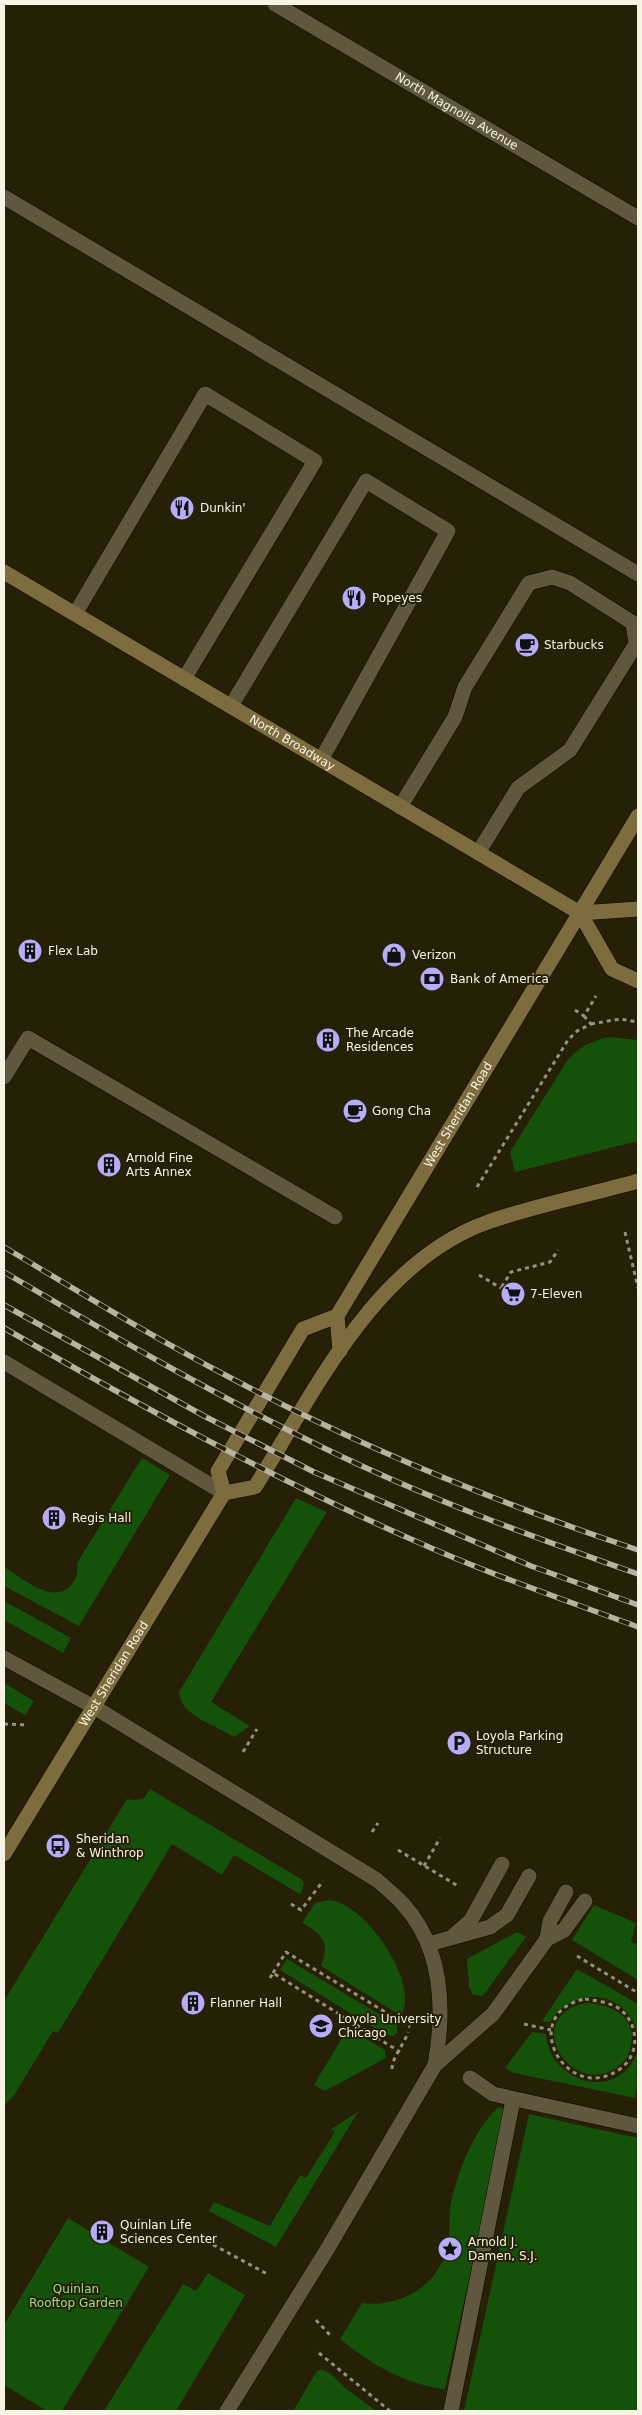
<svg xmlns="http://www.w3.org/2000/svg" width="642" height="2415" font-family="'DejaVu Sans',sans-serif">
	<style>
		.green { fill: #145109 }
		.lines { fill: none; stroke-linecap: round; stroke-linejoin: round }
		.service-casing { stroke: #0f0900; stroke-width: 16 }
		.pedestrian-casing { stroke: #0f0900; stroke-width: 16 }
		.minor-casing { stroke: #0f0900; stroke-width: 16 }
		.secondary-casing { stroke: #0f0900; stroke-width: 16 }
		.path { stroke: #96917d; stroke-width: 3; stroke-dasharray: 4 4; stroke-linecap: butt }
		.service { stroke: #5f583e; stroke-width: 15 }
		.pedestrian { stroke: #5f583e; stroke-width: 15 }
		.minor { stroke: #5f583e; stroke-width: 15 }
		.secondary { stroke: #7c6c3e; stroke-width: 15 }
		.rail-casing { stroke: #b7b3a1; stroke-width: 5.5 }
		.rail { stroke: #262007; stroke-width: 4; stroke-dasharray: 11; stroke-linecap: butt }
		.labels { text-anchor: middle; stroke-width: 4; stroke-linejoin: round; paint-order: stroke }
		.street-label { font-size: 12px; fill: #f8f4e5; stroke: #262007 }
		.poi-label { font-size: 12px; fill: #f8f4e5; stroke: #262007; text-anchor: start }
		.park-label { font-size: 12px; fill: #91e485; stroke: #262007 }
	</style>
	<rect width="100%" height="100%" fill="#262007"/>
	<g class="green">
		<path d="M609,1037L638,1040V1141L515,1172L510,1152L567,1061C578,1047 592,1041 609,1037Z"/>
		<path d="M142,1458L170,1475L79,1626L4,1586V1567C21,1577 53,1606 71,1585C77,1578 78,1572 77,1563Z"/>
		<path d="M296,1498L327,1512L211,1702L250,1726L234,1737C216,1725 180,1716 179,1692Z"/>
		<path d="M4,1601L71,1638L63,1653L4,1620Z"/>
		<path d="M4,1683L34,1701L25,1715L4,1703Z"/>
		<path d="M150,1789L301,1879L304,1882L301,1894L298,1893L234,1855L222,1875L172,1844L58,2033L53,2031L13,2097L4,2105V2001L127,1799L133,1800L143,1799Z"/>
		<path d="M328,1900C364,1901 419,1981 402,2014H398L321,1966C330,1943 323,1934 302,1923L315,1903Z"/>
		<path d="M594,1905L636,1923L631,1942L638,1944V1980L572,1940Z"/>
		<path d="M517,1932L526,1937L485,1993L482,1996L473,1995L469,1987L467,1959Z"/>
		<path d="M287,1959L397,2025V2033L393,2036L386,2035L280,1970Z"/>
		<path d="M577,1969L638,2004V2041C637,2033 636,2025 631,2018C610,1987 569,1992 550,2022L542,2021Z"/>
		<path d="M585,2003C609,2003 637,2016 631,2045C630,2053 627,2059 620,2065C574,2103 518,2018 585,2003Z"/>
		<path d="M348,2028L385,2050L386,2058L325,2091L314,2085Z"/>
		<path d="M532,2032L546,2034C550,2083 616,2102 636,2055H638V2081L635,2098L514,2073L505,2068Z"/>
		<path d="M498,2107L506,2109L445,2389C404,2384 372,2365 340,2339L362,2303C402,2308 440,2285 448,2244C451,2230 448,2216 451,2202C460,2166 472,2134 498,2107Z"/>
		<path d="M358,2112L276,2247L209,2211L214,2202L270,2226L300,2175L306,2178L335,2132L331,2129Z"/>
		<path d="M529,2114L638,2138V2411H464Z"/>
		<path d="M68,2218L149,2267L62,2411H47L4,2385V2325Z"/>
		<path d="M208,2273L245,2295L176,2411H104L183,2284L196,2291Z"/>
		<path d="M321,2369L331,2374L344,2387L376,2411H293L317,2371Z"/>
	</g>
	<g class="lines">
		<defs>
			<g id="service">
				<path d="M4,197L638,574"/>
				<path d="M75,614L205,394L315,461L184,679"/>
				<path d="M231,706L366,481L448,531L321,760"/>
				<path d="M400,807L455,717L465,687L529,583L552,577L570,583L633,623L636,644L570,750L518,788L478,853"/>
				<path d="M4,1077L28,1038L335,1217"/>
				<path d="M4,1362L224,1493"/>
				<path d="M94,1707L377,1880C386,1888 395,1895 403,1904C443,1948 445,2009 435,2065L328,2248L227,2411"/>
				<path d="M453,1936L471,1920L502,1864"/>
				<path d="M547,1939L550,1921L566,1892"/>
				<path d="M429,1944L490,1927L507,1915L529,1876"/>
				<path d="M435,2065L493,2014L547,1939L564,1930L585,1901"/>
			</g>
			<g id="pedestrian">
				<path d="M470,2078L493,2094L638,2126"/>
				<path d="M451,2411L513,2100"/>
			</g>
			<g id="minor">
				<path id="s1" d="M275,4L638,218"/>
				<path d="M4,1658L94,1707"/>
			</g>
			<g id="secondary">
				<path id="s2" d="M4,572L580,913L612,969L638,981"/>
				<path d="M580,913L638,909"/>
				<path id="s3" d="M340,1351L337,1316L638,816"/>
				<path d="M224,1493L255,1487C315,1391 375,1262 488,1222C536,1205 589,1195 638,1181"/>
				<path id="s4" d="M4,1854L224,1493L218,1471L303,1329L337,1316"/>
			</g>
		</defs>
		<use href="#service" class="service-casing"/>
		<use href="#pedestrian" class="pedestrian-casing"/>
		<use href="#minor" class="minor-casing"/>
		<use href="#secondary" class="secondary-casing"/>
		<g class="path">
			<path d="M575,1010L584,1016L596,996"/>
			<path d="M591,1024L620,1019L638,1022"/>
			<path d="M477,1187L568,1040L577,1031L591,1024L584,1016"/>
			<path d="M625,1232L638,1288"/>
			<path d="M479,1275L501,1288"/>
			<path d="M507,1291L501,1288L511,1272L550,1262L558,1250"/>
			<path d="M4,1724L28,1725"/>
			<path d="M243,1752L257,1729"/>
			<path d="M372,1832L378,1823"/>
			<path d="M398,1850L458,1886"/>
			<path d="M424,1866L440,1838"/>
			<path d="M291,1904L301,1910L323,1881"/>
			<path d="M577,1956L638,1993"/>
			<path d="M273,1973L286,1952L410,2027"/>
			<path d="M270,1978L273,1973L400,2052"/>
			<path d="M585,1999C597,2001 611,2002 621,2010C639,2025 640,2055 620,2069C567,2107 515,2014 585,1999Z"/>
			<path d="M524,2024L551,2030"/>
			<path d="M392,2069C392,2057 404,2045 408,2032"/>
			<path d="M199,2237L269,2275"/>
			<path d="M316,2320L330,2335"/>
			<path d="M319,2353L390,2411"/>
		</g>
		<use href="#service" class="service"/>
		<use href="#pedestrian" class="pedestrian"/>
		<use href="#minor" class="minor"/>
		<use href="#secondary" class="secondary"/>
		<defs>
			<g id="rail">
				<path d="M4,1247C78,1291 152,1337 229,1377C360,1447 498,1503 638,1550"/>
				<path d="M4,1272C109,1334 215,1395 326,1449C426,1498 533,1537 638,1574"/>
				<path d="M4,1305L206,1417L314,1472L531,1566L638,1605"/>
				<path d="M4,1328C137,1404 272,1478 413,1540C486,1573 562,1599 638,1627"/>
			</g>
		</defs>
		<use href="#rail" class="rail-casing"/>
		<use href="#rail" class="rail"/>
	</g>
	<defs>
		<symbol id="restaurant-disc" viewBox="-11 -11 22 22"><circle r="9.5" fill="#b6acf8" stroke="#262007"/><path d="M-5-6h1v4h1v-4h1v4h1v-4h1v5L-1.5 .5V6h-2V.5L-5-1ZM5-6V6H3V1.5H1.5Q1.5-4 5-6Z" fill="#111"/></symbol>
		<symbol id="cafe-disc" viewBox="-11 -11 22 22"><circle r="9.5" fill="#b6acf8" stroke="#262007"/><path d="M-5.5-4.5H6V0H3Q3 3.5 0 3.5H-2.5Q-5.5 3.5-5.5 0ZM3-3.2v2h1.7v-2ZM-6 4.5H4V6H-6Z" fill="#111"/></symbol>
		<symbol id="building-disc" viewBox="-11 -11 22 22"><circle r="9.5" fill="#b6acf8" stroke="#262007"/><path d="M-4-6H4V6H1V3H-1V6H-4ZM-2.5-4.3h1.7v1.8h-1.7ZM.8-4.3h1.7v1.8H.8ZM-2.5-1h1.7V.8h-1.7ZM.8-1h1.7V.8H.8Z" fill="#111"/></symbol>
		<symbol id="shop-disc" viewBox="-11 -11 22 22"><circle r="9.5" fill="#b6acf8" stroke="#262007"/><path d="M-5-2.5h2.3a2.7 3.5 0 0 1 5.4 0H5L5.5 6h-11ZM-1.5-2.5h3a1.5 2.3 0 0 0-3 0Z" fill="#111"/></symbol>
		<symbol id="bank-disc" viewBox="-11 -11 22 22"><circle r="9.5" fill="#b6acf8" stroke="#262007"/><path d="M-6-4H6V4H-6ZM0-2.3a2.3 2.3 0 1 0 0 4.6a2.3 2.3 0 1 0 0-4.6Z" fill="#111"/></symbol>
		<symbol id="supermarket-disc" viewBox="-11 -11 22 22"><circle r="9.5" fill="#b6acf8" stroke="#262007"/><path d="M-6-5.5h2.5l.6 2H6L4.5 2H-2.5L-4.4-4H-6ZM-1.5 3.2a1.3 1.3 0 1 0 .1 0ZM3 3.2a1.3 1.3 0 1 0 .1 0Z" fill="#111"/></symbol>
		<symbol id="parking-disc" viewBox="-11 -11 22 22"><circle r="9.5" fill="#b6acf8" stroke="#262007"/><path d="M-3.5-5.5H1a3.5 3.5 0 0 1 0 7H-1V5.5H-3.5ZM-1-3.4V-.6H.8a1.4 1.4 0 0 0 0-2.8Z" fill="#111"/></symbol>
		<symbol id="bus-disc" viewBox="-11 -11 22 22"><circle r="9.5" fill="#b6acf8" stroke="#262007"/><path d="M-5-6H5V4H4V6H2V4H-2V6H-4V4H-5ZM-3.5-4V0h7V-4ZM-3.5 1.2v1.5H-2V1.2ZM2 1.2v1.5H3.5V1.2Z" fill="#111"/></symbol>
		<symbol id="university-disc" viewBox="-11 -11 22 22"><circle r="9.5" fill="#b6acf8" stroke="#262007"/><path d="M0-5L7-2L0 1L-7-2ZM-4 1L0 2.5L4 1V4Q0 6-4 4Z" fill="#111"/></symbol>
		<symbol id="sight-disc" viewBox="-11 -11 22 22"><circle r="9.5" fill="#b6acf8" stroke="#262007"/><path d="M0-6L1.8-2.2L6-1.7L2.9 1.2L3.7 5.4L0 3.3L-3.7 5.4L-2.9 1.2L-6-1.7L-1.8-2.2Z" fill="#111"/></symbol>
	</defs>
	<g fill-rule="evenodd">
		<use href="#restaurant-disc" x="168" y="494" width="28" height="28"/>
		<use href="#restaurant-disc" x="340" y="584" width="28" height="28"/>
		<use href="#cafe-disc" x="513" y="631" width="28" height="28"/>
		<use href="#building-disc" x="16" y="937" width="28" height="28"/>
		<use href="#shop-disc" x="380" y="941" width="28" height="28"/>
		<use href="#bank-disc" x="418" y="965" width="28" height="28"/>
		<use href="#building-disc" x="314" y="1026" width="28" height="28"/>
		<use href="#cafe-disc" x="341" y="1097" width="28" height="28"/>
		<use href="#building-disc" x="95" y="1151" width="28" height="28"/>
		<use href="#supermarket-disc" x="499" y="1280" width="28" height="28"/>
		<use href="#building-disc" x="40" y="1504" width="28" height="28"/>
		<use href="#parking-disc" x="445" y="1729" width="28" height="28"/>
		<use href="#bus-disc" x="44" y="1832" width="28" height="28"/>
		<use href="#building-disc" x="179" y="1989" width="28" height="28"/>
		<use href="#university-disc" x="307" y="2012" width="28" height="28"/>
		<use href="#building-disc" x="88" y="2218" width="28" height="28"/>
		<use href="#sight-disc" x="436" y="2235" width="28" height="28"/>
	</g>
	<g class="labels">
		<g class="street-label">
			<text dy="4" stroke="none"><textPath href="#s1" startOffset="211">North Magnolia Avenue</textPath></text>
			<text dy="4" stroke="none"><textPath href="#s2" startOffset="335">North Broadway</textPath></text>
			<text dy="4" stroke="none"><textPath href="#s3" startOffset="270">West Sheridan Road</textPath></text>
			<text dy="4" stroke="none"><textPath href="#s4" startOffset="211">West Sheridan Road</textPath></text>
		</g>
		<g class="poi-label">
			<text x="200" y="512">Dunkin'</text>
			<text x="372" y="602">Popeyes</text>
			<text x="544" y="649">Starbucks</text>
			<text x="48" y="955">Flex Lab</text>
			<text x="412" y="959">Verizon</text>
			<text x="450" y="983">Bank of America</text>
			<text x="346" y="1037">The Arcade<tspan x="346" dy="14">Residences</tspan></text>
			<text x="372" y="1115">Gong Cha</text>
			<text x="126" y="1162">Arnold Fine<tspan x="126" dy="14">Arts Annex</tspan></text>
			<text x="530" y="1298">7-Eleven</text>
			<text x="72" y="1522">Regis Hall</text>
			<text x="476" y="1740">Loyola Parking<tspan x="476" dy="14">Structure</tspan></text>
			<text x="76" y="1843">Sheridan<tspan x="76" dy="14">&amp; Winthrop</tspan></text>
			<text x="210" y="2007">Flanner Hall</text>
			<text x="338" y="2023">Loyola University<tspan x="338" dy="14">Chicago</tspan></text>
			<text x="120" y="2229">Quinlan Life<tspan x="120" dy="14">Sciences Center</tspan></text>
			<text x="468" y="2246">Arnold J.<tspan x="468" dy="14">Damen, S.J.</tspan></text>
		</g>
		<g class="park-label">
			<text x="76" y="2293">Quinlan<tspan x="76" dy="14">Rooftop Garden</tspan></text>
		</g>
	</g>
	<rect width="642" height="2415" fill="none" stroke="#f8f4e5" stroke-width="10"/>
</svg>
